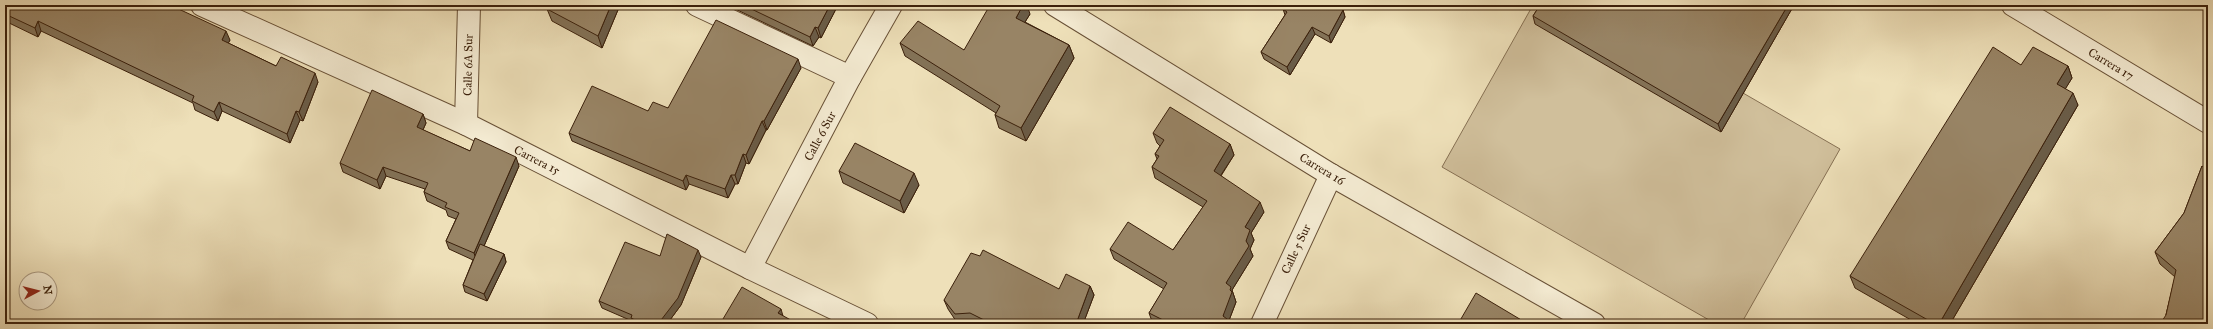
<svg xmlns="http://www.w3.org/2000/svg" width="2213" height="329" font-family="'IM FELL Great Primer',serif">
	<style>
		.green { fill: #d0bf9b; stroke: #867053 }
		.lines { fill: none; stroke-linecap: round; stroke-linejoin: round }
		.minor-casing { stroke: #685036; stroke-width: 24 }
		.minor { stroke: #f4ebd2; stroke-width: 22 }
		.wall { fill: #837257; stroke: #3b200b }
		.shaded-wall { fill: #6a5c47; stroke: #3b200b }
		.building { fill: #988465; stroke: #3b200b }
		.labels { text-anchor: middle; stroke-width: 3.5; stroke-linejoin: round; paint-order: stroke }
		.street-label { font-size: 12px; fill: #3b200b; stroke: #f4ebd2 }
	</style>
	<rect width="100%" height="100%" fill="#eee0b9"/>
	<filter id="stains"><feTurbulence type="fractalNoise" baseFrequency=".005" numOctaves="4"/><feColorMatrix values="0 0 0 0 .2 0 0 0 0 .09 0 0 0 0 .02 0 0 0 .5 -.17"/></filter>
	<radialGradient id="worn" r=".72"><stop offset=".6" stop-color="#630" stop-opacity="0"/><stop offset="1" stop-color="#630" stop-opacity=".3"/></radialGradient>
	<path class="green" d="M1533,5H1794L1743,93L1840,149L1741,324H1716L1442,167Z"/>
	<g class="lines">
		<defs>
			<g id="minor">
				<path d="M202,5L466,124L750,268L867,324"/>
				<path d="M697,5L850,77"/>
				<path d="M1055,5L1331,175L1594,324"/>
				<path d="M2013,5L2208,122"/>
				<path d="M466,124L469,5"/>
				<path d="M750,268L850,77L891,5"/>
				<path d="M1262,324L1331,175"/>
			</g>
		</defs>
		<use href="#minor" class="minor-casing"/>
		<use href="#minor" class="minor"/>
	</g>
	<g class="wall">
		<path d="M5,5L230,40L228,43L276,66L318,82L303,121L300,120L290,143L222,111L218,121L195,110L193,103L41,31L38,37L5,21Z"/>
		<path d="M545,5H620L602,48L552,21L547,9L548,6Z"/>
		<path d="M730,5H838L821,38L819,37L813,46L731,7Z"/>
		<path d="M1540,5H1794L1721,132L1535,24L1533,16Z"/>
		<path d="M1283,9L1343,10L1345,17L1331,43L1315,34L1290,75L1264,59L1261,52L1285,15Z"/>
		<path d="M1030,14L1025,22L1069,45L1074,58L1026,141L999,128L995,115L996,113L905,56L900,43L964,50Z"/>
		<path d="M2021,65L2068,66L2072,78L2065,89L2078,105L1950,324H1918L1855,288L1850,276Z"/>
		<path d="M801,68L767,130H766L749,164L746,163L738,184H735L728,198L689,184L686,190L572,141L569,133L648,111L668,108Z"/>
		<path d="M423,114L426,123L423,130L470,151L519,166L484,246L504,254L506,262L487,301L465,292L463,285L473,260L449,249L446,241L456,219L448,216L446,210L427,201L424,192L425,189L386,176L380,189L343,172L340,163Z"/>
		<path d="M1153,133L1230,144L1234,155L1221,176L1264,212L1251,233L1254,240L1250,249L1253,256L1232,290L1236,302L1228,323V324H1153L1149,313L1164,289L1114,259L1110,249L1173,250L1203,207L1155,178L1152,167L1157,159L1155,154L1160,146L1157,143Z"/>
		<path d="M2202,166L2166,315L2175,277L2160,264L2155,252L2184,213Z"/>
		<path d="M839,171L919,185L904,213L843,183Z"/>
		<path d="M660,256L701,257L681,305L667,324H633L632,321L602,308L599,301Z"/>
		<path d="M1090,286L1094,295L1083,324H977L973,322L958,324L948,309L944,300Z"/>
	</g>
	<g class="shaded-wall">
		<path d="M611,5H620L602,48L598,36Z"/>
		<path d="M830,5H838L821,38L818,28Z"/>
		<path d="M1023,5H1027L1030,14L1020,30L1016,18Z"/>
		<path d="M1788,5H1794L1721,132L1718,124Z"/>
		<path d="M1343,10L1345,17L1331,43L1329,36Z"/>
		<path d="M38,21L41,31L38,37L35,28Z"/>
		<path d="M815,27L819,37L813,46L810,37Z"/>
		<path d="M1312,27L1315,34L1290,75L1287,67Z"/>
		<path d="M226,31L230,40L225,50L222,40Z"/>
		<path d="M1069,45L1074,58L1026,141L1021,128Z"/>
		<path d="M798,59L801,68L767,130L764,121Z"/>
		<path d="M2068,66L2072,78L2061,96L2057,84Z"/>
		<path d="M315,73L318,82L303,121L299,112Z"/>
		<path d="M2073,93L2078,105L1950,324H1939Z"/>
		<path d="M219,102L222,111L218,121L214,112Z"/>
		<path d="M296,111L300,120L290,143L287,134Z"/>
		<path d="M423,114L426,123L420,136L417,127Z"/>
		<path d="M762,121L766,130L749,164L746,155Z"/>
		<path d="M1230,144L1234,155L1217,181L1214,171Z"/>
		<path d="M743,154L746,163L738,184L735,175Z"/>
		<path d="M516,157L519,166L477,262L474,253Z"/>
		<path d="M383,167L386,176L380,189L377,180Z"/>
		<path d="M914,173L919,185L904,213L900,201Z"/>
		<path d="M686,175L689,184L686,190L683,181Z"/>
		<path d="M731,175L735,184L728,198L725,189Z"/>
		<path d="M1260,202L1264,212L1251,233L1254,240L1250,249L1253,256L1232,290L1236,302L1228,323V324H1224L1223,316L1226,283L1246,241L1245,227Z"/>
		<path d="M698,250L701,257L681,305L667,324H658Z"/>
		<path d="M504,254L506,262L487,301L484,294Z"/>
		<path d="M1090,286L1094,295L1083,324H1076Z"/>
		<path d="M781,309L783,316L778,313Z"/>
	</g>
	<g class="building">
		<path d="M5,5H170L226,31L222,40L276,66L281,57L315,73L299,112L296,111L287,134L219,102L214,112L192,101L194,96L38,21L35,28L5,14Z"/>
		<path d="M549,5H611L598,36L547,9Z"/>
		<path d="M743,5H830L818,28L815,27L810,37Z"/>
		<path d="M990,5H1023L1016,18L1069,45L1021,128L995,115L1000,106L900,43L918,21L964,50Z"/>
		<path d="M1285,5H1333L1343,10L1329,36L1312,27L1287,67L1261,52L1287,12L1283,9Z"/>
		<path d="M1540,5H1788L1718,124L1533,16Z"/>
		<path d="M716,20L798,59L764,121H762L746,155L743,154L735,175H731L725,189L686,175L683,181L569,133L592,86L648,111L653,102L668,108Z"/>
		<path d="M1993,47L2021,65L2033,47L2068,66L2057,84L2073,93L1939,324H1935L1850,276Z"/>
		<path d="M372,90L423,114L417,127L470,151L475,138L516,157L474,253L446,241L459,213L445,207L447,203L424,192L428,183L383,167L377,180L340,163Z"/>
		<path d="M1170,107L1230,144L1214,171L1260,202L1245,227L1250,230L1246,241L1249,246L1226,283L1231,287L1230,290L1232,292L1223,316L1227,319L1224,324H1166L1167,322L1149,313L1167,283L1110,249L1128,222L1173,250L1207,201L1152,167L1159,156L1155,154L1164,140L1153,133Z"/>
		<path d="M855,143L914,173L900,201L839,171Z"/>
		<path d="M2202,166L2208,170V324H2160L2166,315L2176,270L2155,252L2184,213Z"/>
		<path d="M667,234L698,250L678,298L658,324H643L631,318L632,315L599,301L625,242L660,256Z"/>
		<path d="M480,244L504,254L484,294L463,285Z"/>
		<path d="M983,250L1059,289L1066,274L1090,286L1076,324H992L970,313L955,314L944,300L971,253L980,256Z"/>
		<path d="M742,287L781,309L778,313L798,324H720Z"/>
		<path d="M1476,293L1528,324H1458Z"/>
	</g>
	<g class="labels">
		<g class="street-label">
			<text transform="translate(2111 64) rotate(31)" y="4">Carrera 17</text>
			<text transform="translate(468 65) rotate(-89)" y="4">Calle 6A Sur</text>
			<text transform="translate(820 136) rotate(-62)" y="4">Calle 6 Sur</text>
			<text transform="translate(537 160) rotate(27)" y="4">Carrera 15</text>
			<text transform="translate(1322 169) rotate(31)" y="4">Carrera 16</text>
			<text transform="translate(1296 249) rotate(-65)" y="4">Calle 5 Sur</text>
		</g>
	</g>
	<rect width="2213" height="329" fill="none" stroke="#eee0b9" stroke-width="20"/>
	<rect x="6" y="6" width="2201" height="317" fill="none" stroke="#3b200b" stroke-width="2"/>
	<rect x="10" y="10" width="2193" height="309" fill="none" stroke="#3b200b"/>
	<g transform="translate(38 291) rotate(83)"><circle r="19" fill="#f4ebd2" stroke="#aa9a82"/>
	<path d="M0-3L7 15L0 10L-7 15Z" fill="#8f2418"/>
	<text y="-6" font-size="11" font-weight="bold" text-anchor="middle" fill="#3b200b">N</text>
	</g>
	<rect width="100%" height="100%" filter="url(#stains)"/>
	<rect width="100%" height="100%" fill="url(#worn)"/>
</svg>
